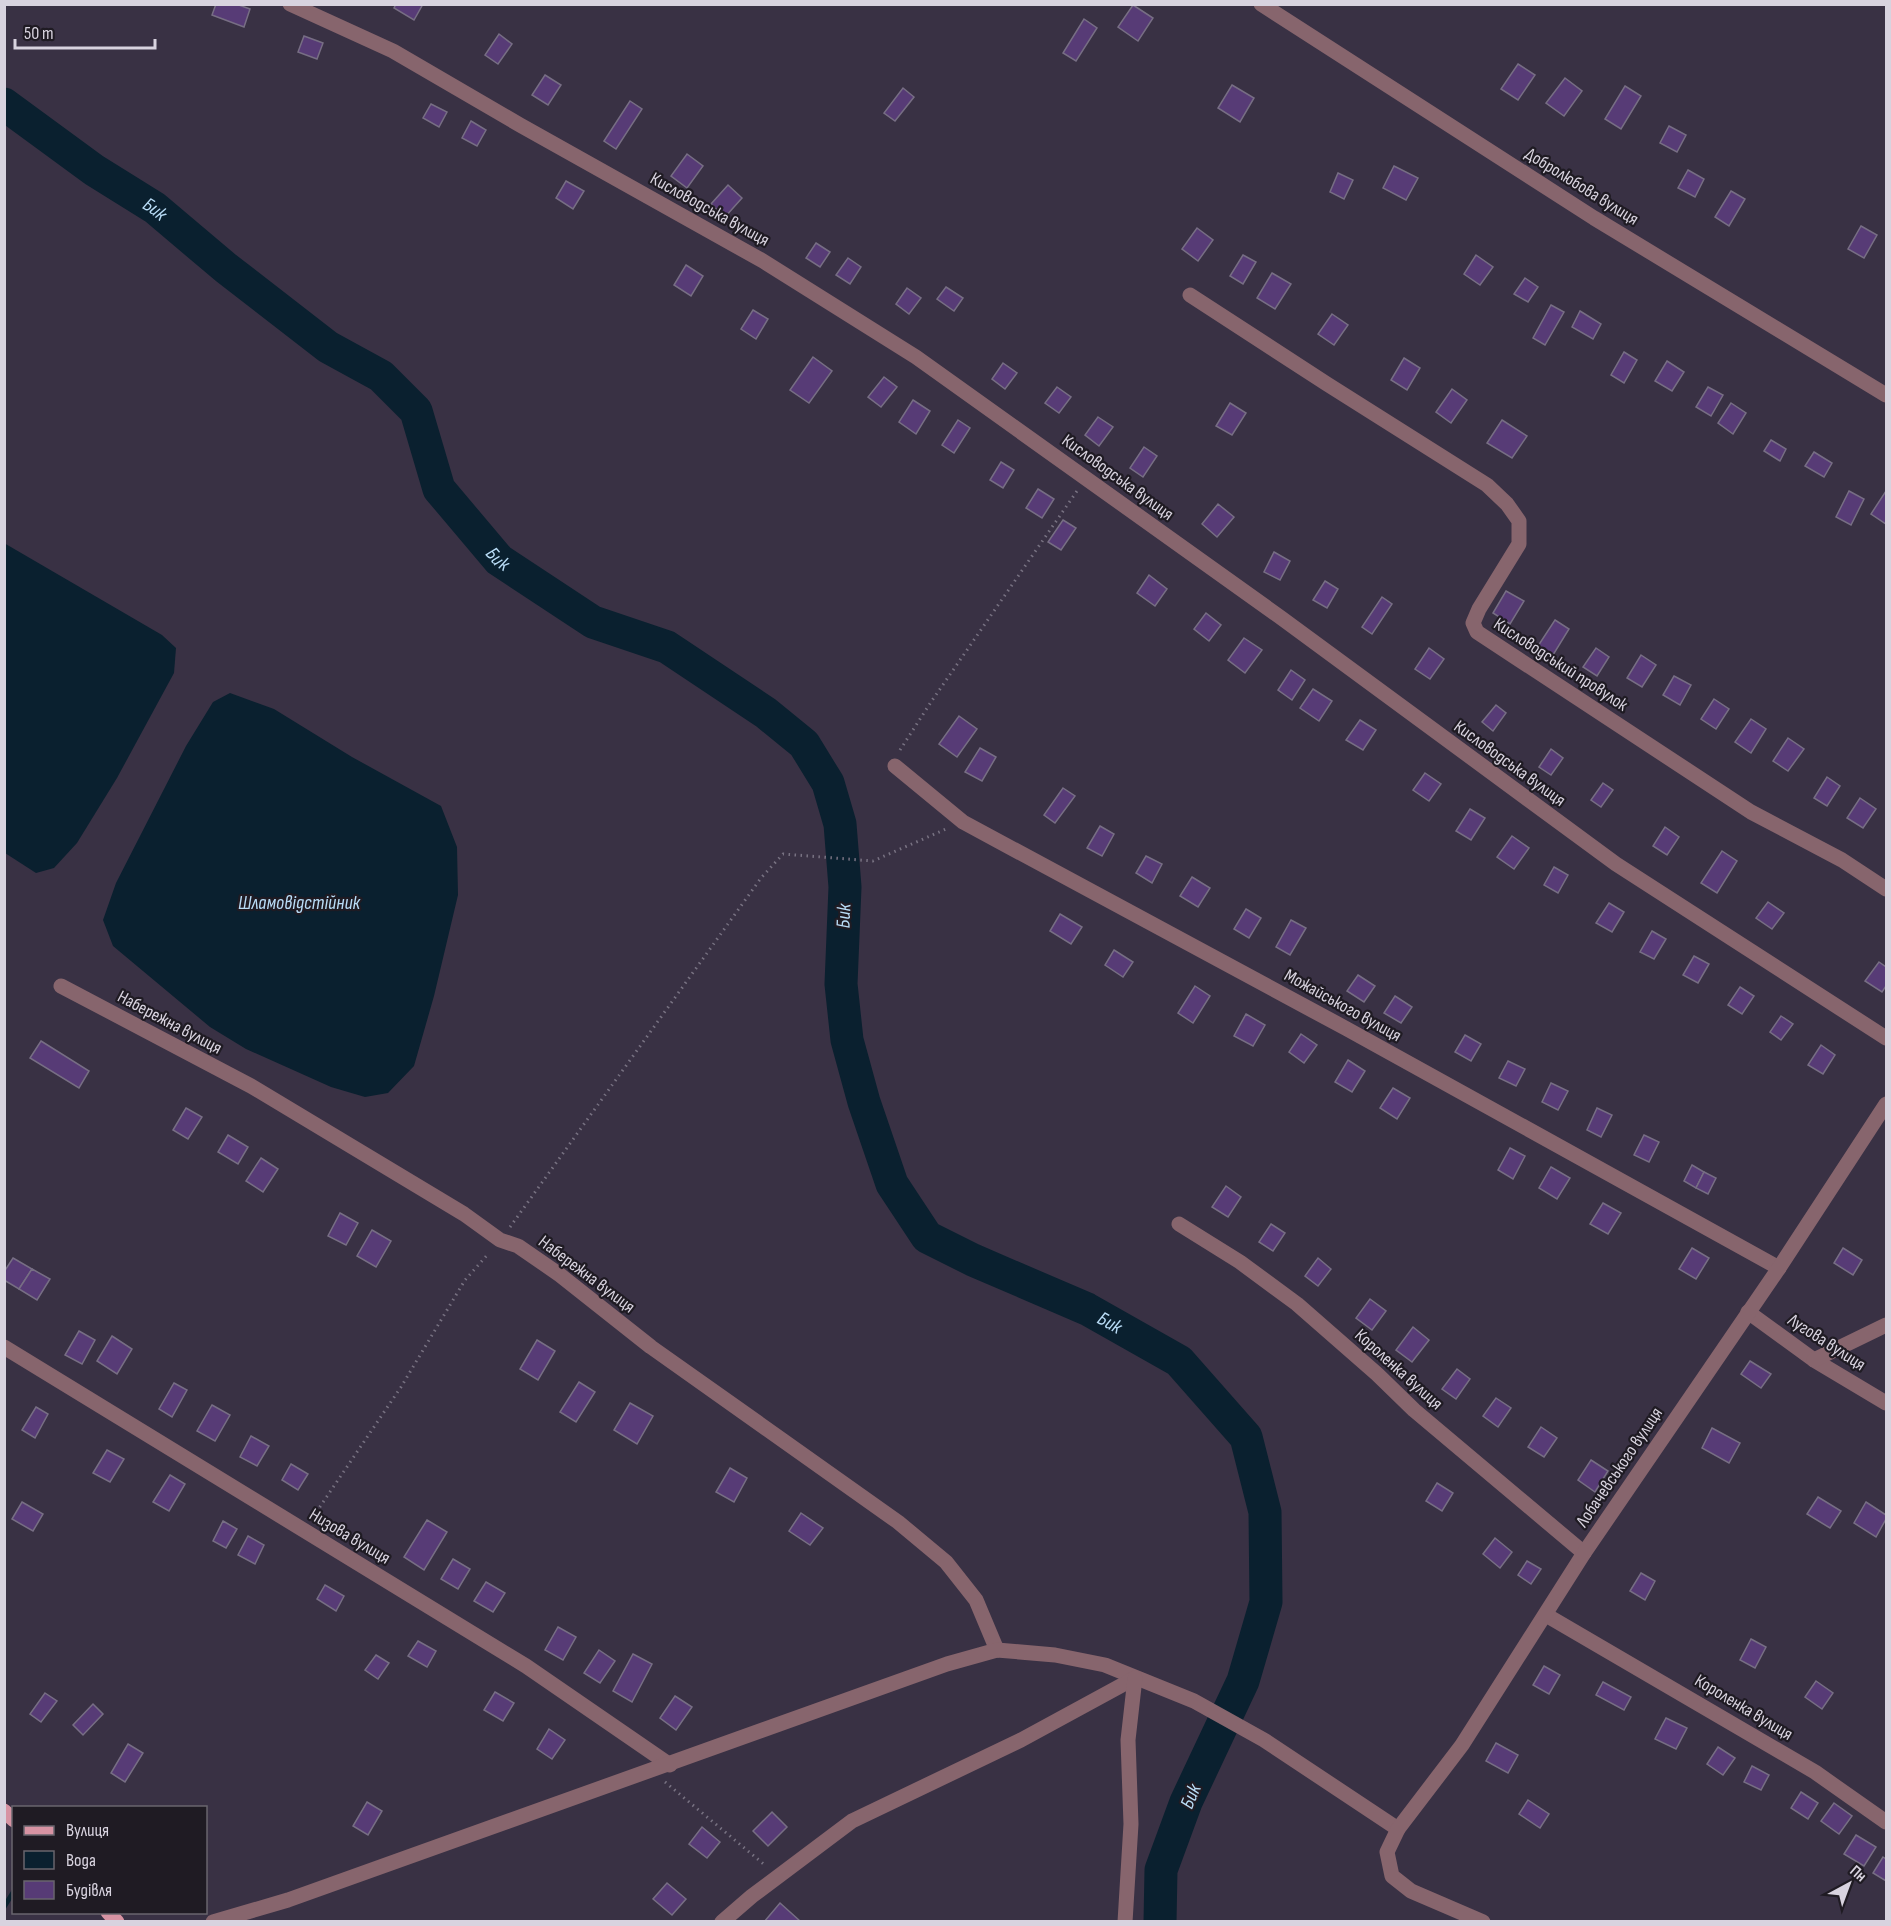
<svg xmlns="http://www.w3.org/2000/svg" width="1891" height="1926" font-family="'Sofia Sans Condensed',sans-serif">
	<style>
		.water { fill: #0a202f }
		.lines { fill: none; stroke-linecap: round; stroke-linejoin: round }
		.stream { stroke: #0a202f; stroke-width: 5 }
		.river { stroke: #0a202f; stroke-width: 33 }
		.building { fill: #573b76; stroke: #776e84; stroke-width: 1.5 }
		.path { stroke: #787282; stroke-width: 3; stroke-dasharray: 1.5 4.5; stroke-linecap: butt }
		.minor { stroke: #87656d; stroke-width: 15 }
		.major { stroke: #d793a3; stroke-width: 15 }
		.labels { text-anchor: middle; stroke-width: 4.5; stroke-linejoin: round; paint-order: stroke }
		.street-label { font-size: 18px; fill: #d8d3df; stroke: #1f1b23 }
		.water-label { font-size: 20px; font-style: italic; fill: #b9dcf6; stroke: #1f1b23 }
	</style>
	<rect width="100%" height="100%" fill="#393144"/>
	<g class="water">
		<path d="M4,543L162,635L176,648L174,673L117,778L77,843L54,868L36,873L5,853Z"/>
		<path d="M230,693L274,709L352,757L441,806L457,847L458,895L434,996L414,1066L388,1093L365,1097L331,1087L246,1049L210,1027L113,946L103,920L116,883L186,746L213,702Z"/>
	</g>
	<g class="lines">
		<path class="stream" d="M4,1907L14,1891"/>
		<path class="river" id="s1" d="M4,104L94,170L155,208L226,268L328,347L381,376L416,411L439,489L499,560L593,622L667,647L766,713L804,744L828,783L840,824L845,887L841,984L847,1040L864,1102L892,1184L927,1237L973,1260L1087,1309L1179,1361L1246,1437L1265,1512L1266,1602L1243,1681L1186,1802L1161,1870L1160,1922"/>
	</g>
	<g class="building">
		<path d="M216,4H236L250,9L244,27L212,15Z"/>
		<path d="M396,4H423L414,20L394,8Z"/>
		<path d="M1133,5L1153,18L1138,41L1118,27Z"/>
		<path d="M1084,19L1097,28L1076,61L1063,53Z"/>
		<path d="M499,34L512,44L498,64L485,55Z"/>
		<path d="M304,36L323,43L317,59L298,52Z"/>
		<path d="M1518,64L1535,75L1518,100L1501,89Z"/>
		<path d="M545,75L561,85L548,105L532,95Z"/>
		<path d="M1565,78L1582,91L1564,116L1546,103Z"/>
		<path d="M1232,85L1254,98L1240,122L1218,108Z"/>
		<path d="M1625,86L1641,96L1621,129L1605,119Z"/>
		<path d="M903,88L914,97L895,121L884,113Z"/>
		<path d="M630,101L642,109L616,149L604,141Z"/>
		<path d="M431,104L447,112L439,127L423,118Z"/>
		<path d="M471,121L486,130L477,146L462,138Z"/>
		<path d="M1669,126L1686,135L1677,152L1660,143Z"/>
		<path d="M687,154L703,166L687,188L671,176Z"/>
		<path d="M1394,166L1418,178L1406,200L1383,188Z"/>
		<path d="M1688,170L1704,179L1695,197L1678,188Z"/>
		<path d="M1338,173L1353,180L1344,199L1330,192Z"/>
		<path d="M566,181L584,191L573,209L556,198Z"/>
		<path d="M728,185L742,198L725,217L711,204Z"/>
		<path d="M1731,191L1745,199L1729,226L1715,217Z"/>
		<path d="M1861,226L1877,235L1864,258L1848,249Z"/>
		<path d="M1197,228L1213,240L1198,261L1182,249Z"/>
		<path d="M816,243L830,252L820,267L806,258Z"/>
		<path d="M1243,255L1256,262L1243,284L1230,276Z"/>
		<path d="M1476,255L1493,267L1480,285L1464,274Z"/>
		<path d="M848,258L861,267L850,284L836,275Z"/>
		<path d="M686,265L703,276L691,296L674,285Z"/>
		<path d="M1272,273L1291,284L1275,309L1257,298Z"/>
		<path d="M1525,278L1538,287L1528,302L1514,294Z"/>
		<path d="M946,287L963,298L954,311L937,299Z"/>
		<path d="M907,288L921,298L909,314L896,304Z"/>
		<path d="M1551,305L1564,312L1545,345L1533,338Z"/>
		<path d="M753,310L768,319L756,339L741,329Z"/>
		<path d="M1580,311L1601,324L1593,339L1572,327Z"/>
		<path d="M1332,314L1348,325L1334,345L1318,334Z"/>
		<path d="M1624,352L1637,360L1624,383L1611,375Z"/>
		<path d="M813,357L832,371L809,403L790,390Z"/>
		<path d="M1404,358L1420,368L1407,390L1391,380Z"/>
		<path d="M1667,361L1684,372L1672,391L1655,381Z"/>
		<path d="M1003,363L1017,373L1005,389L992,379Z"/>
		<path d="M884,377L897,387L881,407L868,397Z"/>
		<path d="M1057,387L1071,397L1059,413L1045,403Z"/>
		<path d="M1708,387L1723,395L1711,416L1696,407Z"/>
		<path d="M1452,389L1467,400L1451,423L1436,412Z"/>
		<path d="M913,400L930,411L916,434L899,422Z"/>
		<path d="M1230,403L1246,413L1232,435L1216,426Z"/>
		<path d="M1731,403L1746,413L1733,434L1718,423Z"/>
		<path d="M1098,417L1113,427L1099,446L1085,435Z"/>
		<path d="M958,420L970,428L954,453L942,445Z"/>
		<path d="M1502,420L1527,436L1512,458L1487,443Z"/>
		<path d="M1771,440L1786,449L1780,461L1764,451Z"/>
		<path d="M1144,447L1157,456L1143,477L1130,468Z"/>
		<path d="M1814,452L1832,463L1824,477L1805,466Z"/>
		<path d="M1001,462L1014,470L1003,488L990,480Z"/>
		<path d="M1038,489L1054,499L1042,518L1026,508Z"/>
		<path d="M1849,491L1864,499L1851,525L1836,517Z"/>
		<path d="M1886,491V524L1871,514Z"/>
		<path d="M1218,504L1234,517L1217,537L1202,524Z"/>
		<path d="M1063,520L1076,528L1061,550L1048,542Z"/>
		<path d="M1274,552L1290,561L1280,580L1264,572Z"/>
		<path d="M1149,575L1167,589L1155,606L1137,593Z"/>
		<path d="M1325,581L1338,589L1327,608L1313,600Z"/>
		<path d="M1506,591L1524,601L1510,624L1493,613Z"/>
		<path d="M1382,597L1392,604L1372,634L1362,627Z"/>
		<path d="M1206,613L1221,625L1209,641L1194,629Z"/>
		<path d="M1555,620L1569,629L1553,655L1538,646Z"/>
		<path d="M1244,638L1262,650L1245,673L1228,660Z"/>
		<path d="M1429,648L1444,659L1430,679L1415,669Z"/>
		<path d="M1596,648L1609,657L1597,676L1583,667Z"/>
		<path d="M1641,655L1656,665L1642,687L1627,678Z"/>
		<path d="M1291,670L1305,680L1292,700L1278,690Z"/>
		<path d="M1674,676L1691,685L1680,705L1663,695Z"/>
		<path d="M1313,689L1332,701L1319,721L1300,708Z"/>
		<path d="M1714,699L1729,709L1716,729L1701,719Z"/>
		<path d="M1496,705L1506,713L1493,731L1482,722Z"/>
		<path d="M959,716L977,729L957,757L939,744Z"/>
		<path d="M1751,719L1766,729L1751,753L1735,742Z"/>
		<path d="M1360,720L1376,730L1363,750L1346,740Z"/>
		<path d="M1788,738L1804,749L1788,771L1773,761Z"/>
		<path d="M980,748L996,757L982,781L965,772Z"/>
		<path d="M1551,749L1563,758L1551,775L1539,767Z"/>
		<path d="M1425,773L1441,784L1429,801L1413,790Z"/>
		<path d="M1827,777L1840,786L1827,806L1814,798Z"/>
		<path d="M1603,783L1613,790L1601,807L1591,800Z"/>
		<path d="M1063,788L1075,796L1055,823L1044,815Z"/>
		<path d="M1860,798L1876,809L1863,828L1847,818Z"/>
		<path d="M1470,809L1485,818L1471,840L1456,831Z"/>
		<path d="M1100,826L1114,834L1102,856L1087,848Z"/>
		<path d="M1665,827L1679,837L1667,855L1653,846Z"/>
		<path d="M1512,836L1529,848L1514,869L1497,857Z"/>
		<path d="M1722,851L1737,861L1717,893L1701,883Z"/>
		<path d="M1146,856L1162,864L1152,883L1136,873Z"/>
		<path d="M1554,867L1568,875L1558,893L1544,885Z"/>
		<path d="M1192,877L1210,888L1198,907L1180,896Z"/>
		<path d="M1768,902L1784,913L1772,929L1756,918Z"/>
		<path d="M1609,903L1624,912L1612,932L1596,923Z"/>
		<path d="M1246,909L1261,918L1249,938L1234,929Z"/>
		<path d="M1060,914L1082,927L1071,944L1050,931Z"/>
		<path d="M1291,920L1306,928L1290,955L1276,947Z"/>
		<path d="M1652,931L1666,939L1654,959L1640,952Z"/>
		<path d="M1114,950L1133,962L1123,977L1105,965Z"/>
		<path d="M1694,956L1709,964L1698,983L1683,975Z"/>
		<path d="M1879,962L1886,967V986L1882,992L1865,981Z"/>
		<path d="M1358,975L1375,986L1364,1002L1347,991Z"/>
		<path d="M1195,986L1210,996L1193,1023L1178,1013Z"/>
		<path d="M1740,987L1754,996L1742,1014L1728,1005Z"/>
		<path d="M1395,996L1412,1007L1401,1023L1384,1013Z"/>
		<path d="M1246,1014L1265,1025L1253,1046L1234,1036Z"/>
		<path d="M1781,1016L1793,1024L1781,1040L1770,1032Z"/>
		<path d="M1301,1034L1317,1045L1304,1063L1289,1052Z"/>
		<path d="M1465,1035L1481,1044L1471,1061L1455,1052Z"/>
		<path d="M41,1041L89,1071L79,1088L30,1058Z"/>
		<path d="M1821,1045L1835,1055L1823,1074L1808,1065Z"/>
		<path d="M1348,1060L1365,1071L1352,1092L1335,1082Z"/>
		<path d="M1508,1061L1525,1069L1516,1086L1499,1078Z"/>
		<path d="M1551,1083L1568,1091L1558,1110L1542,1102Z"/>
		<path d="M1393,1088L1410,1098L1397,1119L1380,1108Z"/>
		<path d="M186,1108L202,1117L188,1139L173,1130Z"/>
		<path d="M1597,1108L1612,1115L1601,1137L1587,1130Z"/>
		<path d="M228,1135L248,1147L238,1164L218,1152Z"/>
		<path d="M1644,1135L1659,1142L1649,1162L1634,1155Z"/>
		<path d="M1510,1148L1525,1156L1513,1179L1498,1170Z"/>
		<path d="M261,1158L278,1169L263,1192L246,1181Z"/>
		<path d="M1692,1165L1704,1172L1696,1188L1684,1181Z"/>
		<path d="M1551,1167L1570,1178L1557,1199L1539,1188Z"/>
		<path d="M1704,1172L1716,1178L1708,1194L1696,1188Z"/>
		<path d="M1226,1186L1241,1197L1228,1217L1212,1207Z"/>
		<path d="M1603,1203L1621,1213L1608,1234L1590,1224Z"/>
		<path d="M340,1213L358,1223L346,1245L328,1236Z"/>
		<path d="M1271,1224L1285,1233L1273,1251L1259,1242Z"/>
		<path d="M372,1230L391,1241L376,1267L357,1256Z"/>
		<path d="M1692,1248L1709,1258L1696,1279L1679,1269Z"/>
		<path d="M1843,1248L1862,1260L1853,1275L1834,1263Z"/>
		<path d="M13,1258L32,1269L19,1289L4,1280V1272Z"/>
		<path d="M1318,1258L1331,1269L1318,1286L1305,1276Z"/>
		<path d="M32,1269L50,1279L37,1300L19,1289Z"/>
		<path d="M1370,1299L1386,1311L1372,1330L1356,1318Z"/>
		<path d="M1413,1327L1429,1340L1412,1362L1396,1350Z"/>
		<path d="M79,1331L95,1340L82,1364L65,1355Z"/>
		<path d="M112,1336L132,1349L117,1374L97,1361Z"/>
		<path d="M537,1340L555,1351L538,1380L520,1369Z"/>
		<path d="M1750,1361L1771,1374L1761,1388L1741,1374Z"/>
		<path d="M1457,1369L1470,1379L1456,1399L1442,1389Z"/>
		<path d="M579,1382L595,1392L576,1422L560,1412Z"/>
		<path d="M174,1383L187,1390L172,1417L159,1409Z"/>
		<path d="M1496,1398L1511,1408L1498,1427L1483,1416Z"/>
		<path d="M630,1403L653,1416L637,1444L614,1430Z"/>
		<path d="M212,1405L230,1415L215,1441L197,1431Z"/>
		<path d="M36,1407L48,1414L35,1438L22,1430Z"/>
		<path d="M1541,1427L1557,1438L1544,1457L1528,1447Z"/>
		<path d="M1712,1428L1740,1443L1729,1463L1702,1448Z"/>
		<path d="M251,1436L269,1446L257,1466L240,1457Z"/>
		<path d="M107,1450L124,1459L110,1482L93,1473Z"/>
		<path d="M1591,1460L1608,1471L1595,1492L1578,1480Z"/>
		<path d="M291,1464L308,1474L298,1490L282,1480Z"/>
		<path d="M730,1468L747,1478L734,1502L716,1492Z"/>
		<path d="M170,1475L185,1484L169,1511L153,1502Z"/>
		<path d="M1437,1483L1453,1493L1442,1511L1426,1501Z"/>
		<path d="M1818,1497L1841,1511L1830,1528L1807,1514Z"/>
		<path d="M22,1502L43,1514L33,1531L12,1519Z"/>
		<path d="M1866,1502L1886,1515V1519L1876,1537L1854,1523Z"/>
		<path d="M801,1513L823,1528L810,1545L789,1531Z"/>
		<path d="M427,1520L447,1532L424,1570L404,1557Z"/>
		<path d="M223,1521L237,1529L226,1548L213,1541Z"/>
		<path d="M248,1536L264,1545L255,1564L238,1555Z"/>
		<path d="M1495,1538L1512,1552L1500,1568L1483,1554Z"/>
		<path d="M453,1559L470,1569L458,1589L441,1579Z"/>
		<path d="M1527,1561L1541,1569L1531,1584L1518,1575Z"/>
		<path d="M1641,1573L1655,1581L1645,1600L1630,1591Z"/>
		<path d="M486,1582L505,1593L493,1612L474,1601Z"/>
		<path d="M325,1585L344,1596L336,1611L317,1599Z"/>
		<path d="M558,1627L576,1637L563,1660L545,1650Z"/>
		<path d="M1751,1639L1766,1647L1755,1668L1740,1660Z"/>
		<path d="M418,1641L436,1651L427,1667L408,1656Z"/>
		<path d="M599,1650L615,1661L600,1683L584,1673Z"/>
		<path d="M633,1654L652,1664L632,1702L613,1691Z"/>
		<path d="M376,1655L389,1663L378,1679L365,1670Z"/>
		<path d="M1544,1666L1560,1675L1549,1694L1533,1685Z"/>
		<path d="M1816,1681L1833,1693L1822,1709L1805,1697Z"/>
		<path d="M1603,1682L1631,1697L1624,1710L1596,1695Z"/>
		<path d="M495,1692L514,1703L503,1721L484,1710Z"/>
		<path d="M45,1693L57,1701L41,1722L30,1714Z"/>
		<path d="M675,1696L692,1707L676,1730L660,1718Z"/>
		<path d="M93,1704L103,1714L83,1735L73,1725Z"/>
		<path d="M1666,1718L1687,1728L1676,1749L1655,1739Z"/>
		<path d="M549,1729L565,1740L552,1759L537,1749Z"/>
		<path d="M1496,1743L1518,1755L1508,1773L1486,1761Z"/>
		<path d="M128,1744L143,1753L125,1782L111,1773Z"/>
		<path d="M1718,1747L1735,1758L1723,1775L1707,1764Z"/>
		<path d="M1752,1766L1769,1775L1761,1790L1744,1782Z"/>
		<path d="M1801,1792L1818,1803L1808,1819L1791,1808Z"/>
		<path d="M1528,1800L1549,1814L1540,1828L1519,1814Z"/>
		<path d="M367,1802L382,1811L368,1835L353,1826Z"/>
		<path d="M1834,1803L1852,1816L1839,1834L1821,1821Z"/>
		<path d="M772,1812L787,1827L768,1846L753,1831Z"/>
		<path d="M702,1827L720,1842L707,1858L689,1844Z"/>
		<path d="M1856,1835L1876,1847L1864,1866L1844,1854Z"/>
		<path d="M1883,1857L1886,1859V1881L1873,1873Z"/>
		<path d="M667,1883L686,1899L672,1915L653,1899Z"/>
		<path d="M780,1903L800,1921L799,1922H764Z"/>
	</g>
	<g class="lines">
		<g class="path">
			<path d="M900,750L931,702L1077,491"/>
			<path d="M510,1227L761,878L783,854L873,861L946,829"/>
			<path d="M313,1517L401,1387L465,1280L489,1253"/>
			<path d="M665,1782L766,1866"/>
		</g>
		<g class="minor">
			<path d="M290,4L393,51L520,125L763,261L916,357L1280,617L1616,864L1886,1038"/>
			<path d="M1261,4L1594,218L1886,395"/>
			<path d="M1190,295L1327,384L1487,485L1507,504L1519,521V544L1479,609L1473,623L1477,632L1751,812L1842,860L1886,889"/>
			<path d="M895,766L963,822L1347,1029L1779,1268"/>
			<path d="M61,986L251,1086L464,1214L500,1240L518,1246L560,1275L651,1347L898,1522L946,1562L976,1600L997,1650"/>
			<path d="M1179,1224L1240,1262L1297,1304L1377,1374L1414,1410L1584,1553"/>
			<path d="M1748,1312L1814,1360L1886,1403"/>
			<path d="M4,1347L526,1666L670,1765"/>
			<path d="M1814,1360L1886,1325"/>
			<path d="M1546,1615L1815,1772L1886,1822"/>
			<path d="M213,1922L288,1900L947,1664L997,1650L1055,1655L1105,1665L1194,1701L1264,1740L1398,1829"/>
			<path d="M722,1922L752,1896L852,1821L1021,1740L1135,1678"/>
			<path d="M1125,1922L1131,1824L1128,1740L1135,1678"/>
			<path d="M1483,1922L1411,1891L1392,1876L1387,1852L1398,1829L1462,1745L1584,1553L1779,1268L1886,1104"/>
		</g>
		<g class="major">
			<path d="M4,1811L14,1820"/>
			<path d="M108,1912L117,1922"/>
		</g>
	</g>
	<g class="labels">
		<g class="street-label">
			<text transform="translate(1582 186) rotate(32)" y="6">Добролюбова вулиця</text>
			<text transform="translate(710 209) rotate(29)" y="6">Кисловодська вулиця</text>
			<text transform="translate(1118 477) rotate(36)" y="6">Кисловодська вулиця</text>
			<text transform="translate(1561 664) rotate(33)" y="6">Кисловодський провулок</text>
			<text transform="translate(1510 763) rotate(36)" y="6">Кисловодська вулиця</text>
			<text transform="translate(1343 1005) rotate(29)" y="6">Можайського вулиця</text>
			<text transform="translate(170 1022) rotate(28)" y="6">Набережна вулиця</text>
			<text transform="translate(587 1274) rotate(37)" y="6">Набережна вулиця</text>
			<text transform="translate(1827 1342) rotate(33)" y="6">Лугова вулиця</text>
			<text transform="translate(1399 1369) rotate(42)" y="6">Короленка вулиця</text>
			<text transform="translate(1619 1467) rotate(-56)" y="6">Лобачевського вулиця</text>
			<text transform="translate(350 1536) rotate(31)" y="6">Низова вулиця</text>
			<text transform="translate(1744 1707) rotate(31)" y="6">Короленка вулиця</text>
		</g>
		<g class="water-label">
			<text dy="7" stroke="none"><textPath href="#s1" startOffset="184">Бик</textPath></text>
			<text dy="7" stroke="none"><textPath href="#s1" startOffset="688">Бик</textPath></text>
			<text x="299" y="909">Шламовідстійник</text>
			<text transform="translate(843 916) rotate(-88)" y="7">Бик</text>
			<text dy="7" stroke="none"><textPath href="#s1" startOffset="1770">Бик</textPath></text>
			<text transform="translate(1190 1796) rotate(-67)" y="7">Бик</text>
		</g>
	</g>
	<rect width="1891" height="1926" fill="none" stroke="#d8d3df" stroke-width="12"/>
	<rect x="12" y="1806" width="195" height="108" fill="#1f1b23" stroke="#69656e" stroke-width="1.5"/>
	<rect x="24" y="1826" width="30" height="9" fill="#d793a3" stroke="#69656e" stroke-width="1.5"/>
	<text x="66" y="1836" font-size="18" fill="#d8d3df">Вулиця</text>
	<rect x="24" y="1851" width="30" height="18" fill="#0a202f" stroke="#69656e" stroke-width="1.5"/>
	<text x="66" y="1866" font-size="18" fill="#d8d3df">Вода</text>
	<rect x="24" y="1881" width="30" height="18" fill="#573b76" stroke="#69656e" stroke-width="1.5"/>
	<text x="66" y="1896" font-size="18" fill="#d8d3df">Будівля</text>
	<g transform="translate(1849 1884) rotate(41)" stroke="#1f1b23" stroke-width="4.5" paint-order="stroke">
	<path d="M0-4.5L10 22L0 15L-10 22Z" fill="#d8d3df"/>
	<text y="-9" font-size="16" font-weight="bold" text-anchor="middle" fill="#d8d3df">Пн</text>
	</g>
	<path d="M15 39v9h140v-9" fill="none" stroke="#d8d3df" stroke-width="3"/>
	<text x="24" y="39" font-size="18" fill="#d8d3df" stroke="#1f1b23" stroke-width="4.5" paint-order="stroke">50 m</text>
</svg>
